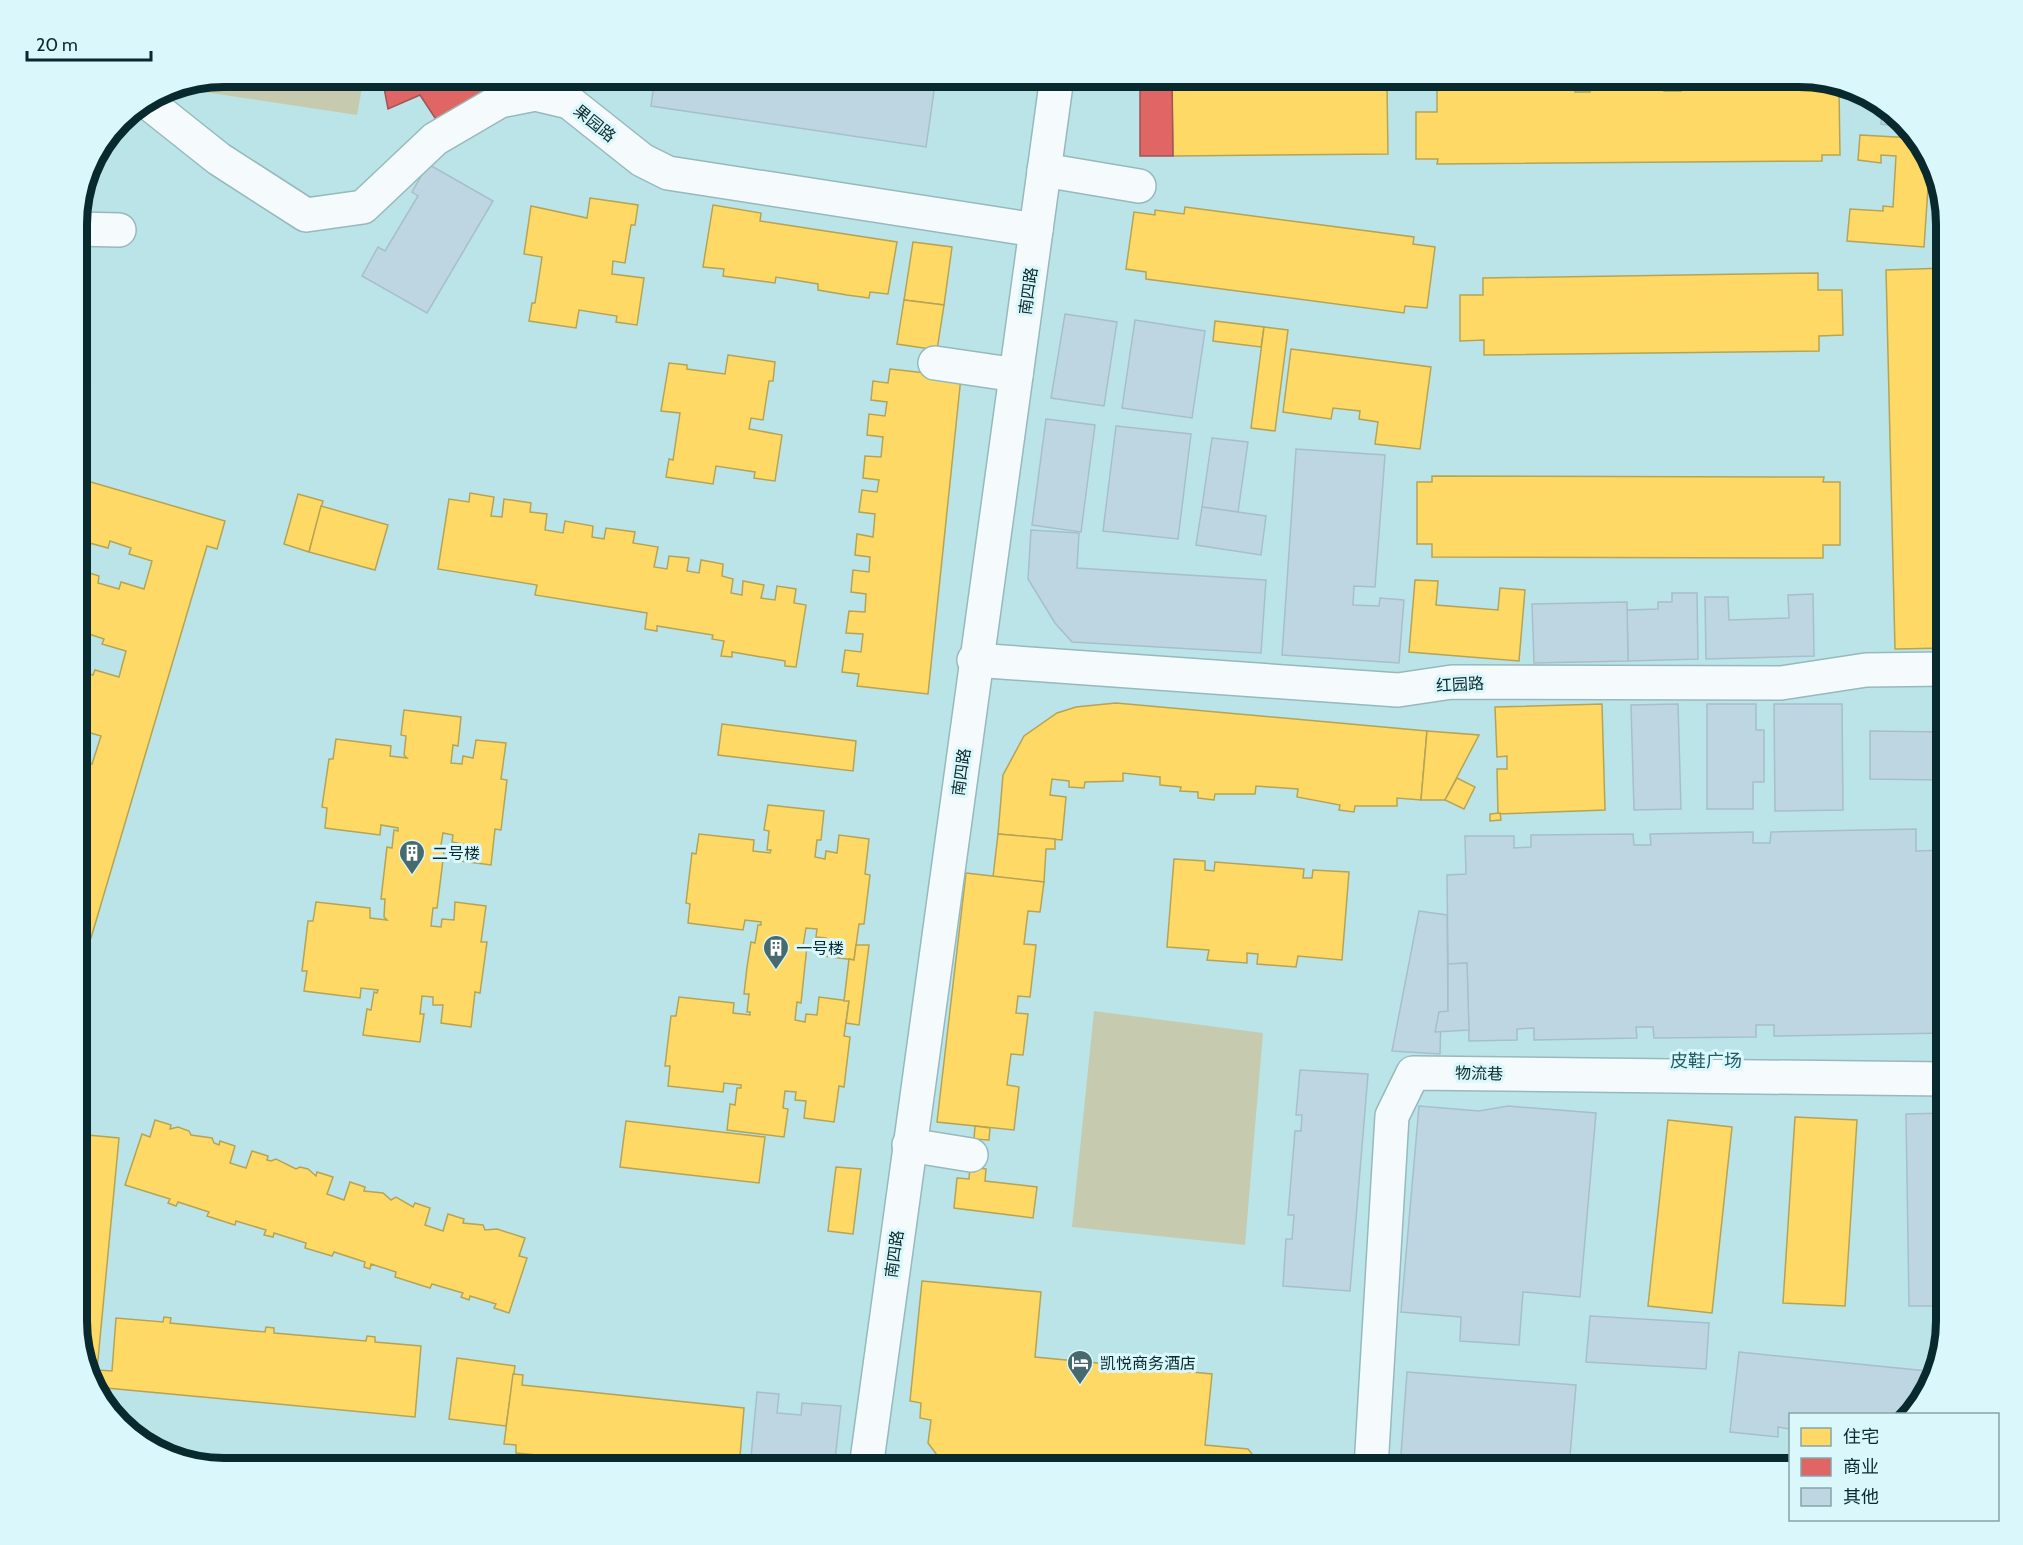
<svg xmlns="http://www.w3.org/2000/svg" width="2023" height="1545" font-family="Cabin,'Noto Sans SC',sans-serif">
	<style>
		.green { fill: #c6cbaf }
		.homes { fill: #ffd966; stroke: #b5a455; stroke-width: 1.5 }
		.shops { fill: #e06666; stroke: #9f5455; stroke-width: 1.5 }
		.building { fill: #bed6e2; stroke: #a7bfca; stroke-width: 1.5 }
		.lines { fill: none; stroke-linecap: round; stroke-linejoin: round }
		.minor-casing { stroke: #97b9bc; stroke-width: 36 }
		.minor { stroke: #f5fbfc; stroke-width: 33 }
		.labels { text-anchor: middle; stroke-width: 6; stroke-linejoin: round; paint-order: stroke }
		.street-label { font-size: 16px; fill: #08292d; stroke: #daf7fb }
		.poi-label { font-size: 16px; fill: #08292d; stroke: #daf7fb; text-anchor: start }
		.neighbourhood-label { font-size: 18px; fill: #205c63; stroke: #daf7fb }
		.rim { fill: none; stroke: #08292d; stroke-width: 8 }
	</style>
	<rect width="100%" height="100%" fill="#bae4e8"/>
	<g class="green">
		<path d="M224,77H364L357,115L184,89L185,84Z"/>
		<path d="M1094,1011L1263,1033L1245,1245L1072,1227Z"/>
	</g>
	<g class="homes">
		<path d="M1821,81L1822,90L1839,89L1840,155H1822V161L1437,164L1438,159H1416V112H1437V85L1575,83V92H1590L1591,83L1664,82V91H1681V82Z"/>
		<path d="M1387,86L1388,154L1173,156L1172,88Z"/>
		<path d="M1860,135L1914,138L1930,158L1924,247L1847,241L1850,209L1883,211V206L1893,207L1896,156L1881,155V163L1858,160Z"/>
		<path d="M92,158L91,201H80L92,159Z"/>
		<path d="M590,198L638,205L635,225H631L625,263L613,261L612,274L644,278L637,325L616,322L617,316L579,310L576,328L529,321L532,303H535L542,257L524,254L531,206L587,218Z"/>
		<path d="M713,205L761,213L760,221L897,242L888,294L870,292L869,298L847,295L818,290V284L776,277L775,283L723,276L724,269L703,267Z"/>
		<path d="M1185,207L1414,237L1413,244L1435,247L1427,308L1405,306L1404,313L1146,279V272L1126,269L1134,212L1155,215V210L1184,214Z"/>
		<path d="M913,242L952,247L944,305L904,300Z"/>
		<path d="M1946,268V648L1895,649L1886,270Z"/>
		<path d="M1818,273V290H1842L1843,335L1819,336V351L1484,355V340L1460,341V295H1483V278Z"/>
		<path d="M904,300L944,305L937,350L897,344Z"/>
		<path d="M1215,321L1264,327L1261,347L1213,341Z"/>
		<path d="M1264,327L1288,330L1275,431L1251,428Z"/>
		<path d="M1291,349L1431,367L1420,449L1375,444L1378,422L1359,419L1360,411L1333,408L1331,419L1283,412Z"/>
		<path d="M728,355L775,362L773,381H769L763,420L751,418L749,429L782,435L775,481L754,478L755,472L716,466L713,484L666,477L669,459L673,460L680,413L661,411L669,363L687,365V369L725,374Z"/>
		<path d="M890,369L961,377L928,694L857,686L859,674L842,672L845,650L861,652L863,634L846,633L849,611L865,612L866,594L851,592L853,570L869,572L870,557L855,555L857,534L873,537L875,514L859,512L862,490L877,492L879,480L863,478L865,456L881,457L883,437L867,435L869,414L885,416L887,402L871,400L873,381L888,383Z"/>
		<path d="M1432,476L1824,477L1823,482H1840V545H1823V558L1432,557V544H1417V482H1432Z"/>
		<path d="M77,478L225,521L217,549L207,546L91,938L77,934V760L92,764L101,736L77,729L80,722L77,721V670L93,675L95,670L119,677L126,651L102,644L104,639L83,632L81,638L77,636V569L99,576L98,583L119,589L121,582L144,589L152,561L129,554L131,548L110,541L108,548L82,541L77,560Z"/>
		<path d="M470,493L494,497L491,516L502,517L504,499L531,503L530,512L547,514L545,530L563,533L565,521L593,526L592,537L604,539L606,528L635,532L633,543L658,547L654,567L667,569L669,556L689,558L687,571L699,573L701,560L723,564L722,576L733,579L731,593L742,595L743,581L764,585L761,598L775,600L777,586L796,589L794,603L806,605L796,667L785,666V661L732,652V657L721,656L724,641L712,639L713,635L657,626V631L645,629L647,613L535,595L537,585L438,569L449,499L469,502Z"/>
		<path d="M298,494L323,501L309,552L284,544Z"/>
		<path d="M321,506L388,525L375,570L309,552Z"/>
		<path d="M1415,580L1438,581L1436,605L1498,610L1500,588L1525,590L1519,661L1409,652Z"/>
		<path d="M1116,703L1427,731L1421,800L1397,798V806H1355L1354,812L1339,810L1340,805L1297,797L1298,789L1256,786L1255,794H1215L1214,800L1198,798V792L1180,791L1181,787L1160,785V777L1123,773V781L1085,782L1084,788L1069,787V781L1052,779L1050,795L1066,797L1062,840L998,834L1003,775L1024,736L1057,713L1076,707Z"/>
		<path d="M1602,704L1605,810L1498,814L1497,769H1507V756L1497,757L1495,707Z"/>
		<path d="M404,710L461,717L458,746L453,745L451,763L462,764L463,756L473,758L476,740L506,743L501,779L507,780L501,830L495,829L491,865L461,861L463,844L452,842L453,835L443,833L440,851L444,852L437,908H433L431,926L441,927L442,919L454,920L455,902L486,906L481,942H487L480,993L475,992L471,1027L441,1023L443,1005H433V997L422,996L420,1014H424L420,1042L363,1035L367,1009L371,1010L374,992L377,993L378,990L361,988L360,998L304,991L307,971H302L308,921H313L316,902L370,908V918L387,920L384,917L385,899H381L387,847L392,848L394,830L398,831V828L381,825L380,835L325,828L327,808L322,807L329,759H333L336,739L391,746L390,756L407,758L404,755L406,736L401,735Z"/>
		<path d="M722,724L856,741L853,771L718,755Z"/>
		<path d="M1427,731L1479,735L1445,800H1421Z"/>
		<path d="M1457,778L1475,787L1464,809L1445,800Z"/>
		<path d="M768,805L824,811L821,840H817L815,857L825,859L826,851L837,853L839,835L869,839L865,874L870,875L864,924H859L854,960L824,956L826,938L816,937L817,929L806,928L803,946H807L801,1003L797,1002L795,1020L805,1022L806,1014L817,1015L819,997L849,1001L844,1036L850,1037L844,1087L839,1086L834,1122L804,1118L806,1101L795,1100L796,1092L785,1091L783,1108L788,1109L784,1137L727,1130L730,1104L735,1105L737,1088H741V1085L724,1083L723,1092L668,1086L670,1066H665L671,1016H676L679,997L734,1003L733,1013L750,1015V1012H747L749,994H744L747,967L751,942L755,943L758,925H761V922L745,920L743,930L688,923L690,904L686,903L692,853L696,854L699,834L754,840L753,851L770,853L771,850H767L769,831L764,830Z"/>
		<path d="M1500,813L1501,820L1490,821V814Z"/>
		<path d="M998,834L1055,839V849H1046L1044,882L993,877Z"/>
		<path d="M1174,859L1205,861V870L1214,871L1215,862L1304,869L1303,878H1312L1313,870L1349,872L1342,960L1298,956L1296,967L1257,964L1258,954L1247,953V963L1207,960L1209,950L1167,947Z"/>
		<path d="M966,873L1044,882L1040,912L1028,911L1024,944L1036,945L1030,997L1018,996L1016,1013L1028,1014L1023,1055L1011,1054L1007,1085L1019,1087L1014,1130L937,1122Z"/>
		<path d="M856,945H869L859,1025L846,1023L849,1001H844L849,959L854,960Z"/>
		<path d="M1795,1117L1857,1120L1845,1306L1783,1303Z"/>
		<path d="M155,1120L171,1125L170,1129L178,1127L189,1131L191,1135L212,1138L214,1143L219,1145L220,1141L235,1146L230,1163L246,1168L252,1151L268,1156L267,1160L271,1161L276,1159L296,1169L300,1167L308,1169L316,1176L317,1172L333,1177L327,1194L344,1200L350,1182L365,1187L364,1191L383,1193L391,1200L396,1197L413,1207L415,1203L430,1208L425,1225L443,1231L448,1214L464,1219L463,1223L483,1225L485,1230L497,1229L525,1238L519,1256L527,1258L509,1313L494,1308L496,1304L470,1296L469,1300L461,1297L463,1293L432,1284L430,1288L395,1277L396,1272L371,1264L370,1269L364,1267L365,1262L334,1252L332,1256L305,1248L306,1243L274,1233L273,1237L264,1235L266,1230L236,1221L235,1225L207,1216L209,1212L178,1202L176,1206L168,1203L170,1199L125,1185L142,1134L150,1137Z"/>
		<path d="M1668,1120L1732,1127L1712,1313L1648,1306Z"/>
		<path d="M626,1121L765,1137L759,1183L620,1167Z"/>
		<path d="M975,1126L990,1128L989,1140L974,1139Z"/>
		<path d="M77,1134L119,1138L95,1391L77,1330Z"/>
		<path d="M836,1167L861,1169L853,1234L828,1231Z"/>
		<path d="M970,1167L986,1169L985,1181L1037,1187L1033,1218L954,1208L957,1178L969,1179Z"/>
		<path d="M922,1281L1041,1292L1035,1357L1212,1374L1205,1445L1248,1449L1263,1468H961V1464L943,1463L928,1443L931,1420L920,1418L921,1403L910,1401Z"/>
		<path d="M164,1317L171,1318L170,1323L265,1332L266,1327L274,1328V1333L366,1341L367,1336L375,1337V1342L421,1346L415,1417L96,1387L97,1370L112,1371L116,1318L163,1322Z"/>
		<path d="M457,1358L515,1366L506,1426L449,1419Z"/>
		<path d="M513,1374L523,1375L522,1385L744,1408L739,1468H672L516,1453V1445L504,1444Z"/>
	</g>
	<g class="shops">
		<path d="M382,77H491L493,86L437,121L420,95L388,109Z"/>
		<path d="M1140,77H1172L1173,156H1140Z"/>
	</g>
	<g class="building">
		<path d="M655,77H936L926,147L651,106Z"/>
		<path d="M966,77H1016L1015,90L964,85Z"/>
		<path d="M1883,104L1889,107L1905,127L1881,124Z"/>
		<path d="M428,164L493,201L427,313L362,276L378,247L385,251L418,196L412,192Z"/>
		<path d="M1065,314L1117,322L1104,406L1051,398Z"/>
		<path d="M1135,320L1205,331L1192,418L1122,408Z"/>
		<path d="M1046,419L1095,425L1081,532L1032,525Z"/>
		<path d="M1116,426L1191,434L1178,539L1103,531Z"/>
		<path d="M1212,438L1248,442L1238,512L1202,507Z"/>
		<path d="M1296,449L1385,455L1375,587L1354,586L1353,605L1379,606L1380,598L1404,600L1399,663L1282,655Z"/>
		<path d="M1202,507L1266,516L1261,555L1196,545Z"/>
		<path d="M1031,530L1079,533L1077,568L1266,580L1261,653L1072,642L1055,623L1028,579Z"/>
		<path d="M1672,593H1697L1698,659L1628,661L1627,610L1658,609V602H1672Z"/>
		<path d="M1813,594L1814,656L1706,659L1705,597H1728L1729,620L1789,618L1788,595Z"/>
		<path d="M1627,602L1628,661L1534,663L1532,604Z"/>
		<path d="M1942,693H1946V732H1941Z"/>
		<path d="M1678,704L1681,809L1634,810L1631,705Z"/>
		<path d="M1707,704H1756V730H1764V782H1753V809H1707Z"/>
		<path d="M1774,704H1842L1843,810L1775,811Z"/>
		<path d="M1870,731L1946,732V787L1943,786L1944,780L1870,779Z"/>
		<path d="M1916,829V851L1946,850V1033L1774,1036V1025H1756V1037L1654,1038L1653,1027H1636L1637,1038L1534,1040V1028L1517,1029V1040L1469,1041L1467,963L1448,964L1447,875L1466,874L1465,836H1514V848L1531,847V835L1633,834L1634,845H1651L1650,834L1753,832V843H1770L1771,832Z"/>
		<path d="M1419,911L1447,915L1448,1011L1447,1016H1441L1440,1054L1392,1051Z"/>
		<path d="M1467,963L1469,1030L1435,1032L1439,1012L1448,1011V964Z"/>
		<path d="M1300,1070L1368,1074L1350,1291L1283,1286L1286,1239H1292L1294,1215H1288L1295,1131H1301L1302,1115H1296Z"/>
		<path d="M1419,1106L1479,1111L1508,1106L1596,1113L1580,1297L1523,1292L1519,1345L1460,1341L1461,1317L1401,1312Z"/>
		<path d="M1946,1113V1306H1909L1906,1114Z"/>
		<path d="M1590,1316L1709,1323L1706,1369L1586,1362Z"/>
		<path d="M1739,1352L1937,1372L1912,1414H1790V1429L1778,1427V1437L1730,1432Z"/>
		<path d="M1407,1372L1576,1385L1569,1468H1400Z"/>
		<path d="M757,1392L779,1394L777,1413L801,1415L802,1403L841,1406L835,1460L822,1468H750Z"/>
		<path d="M1678,1461L1727,1465V1468H1677Z"/>
		<path d="M1607,1465L1648,1468H1606Z"/>
	</g>
	<g class="lines">
		<defs>
			<g id="minor">
				<path d="M146,101L219,159L306,215L363,207L435,139L500,101L535,94L569,102L642,160L668,173L1036,230"/>
				<path d="M1044,170L1139,186"/>
				<path d="M77,229L119,230"/>
				<path d="M935,363L1016,375"/>
				<path d="M974,660L1398,690L1452,682L1781,683L1866,670L1946,669"/>
				<path d="M909,1145L971,1155"/>
				<path d="M866,1468L1057,77"/>
				<path d="M1371,1468L1392,1116L1413,1073L1946,1079"/>
			</g>
		</defs>
		<use href="#minor" class="minor-casing"/>
		<use href="#minor" class="minor"/>
	</g>
	<defs>
		<symbol id="building-pin" viewBox="-11 -11 22 30"><path d="M0 17L-7.5 6A9.5 9.5 0 1 1 7.5 6Z" fill="#466a6e" stroke="#daf7fb"/><path d="M-4-6H4V6H1V3H-1V6H-4ZM-2.5-4.3h1.7v1.8h-1.7ZM.8-4.3h1.7v1.8H.8ZM-2.5-1h1.7V.8h-1.7ZM.8-1h1.7V.8H.8Z" fill="#fff"/></symbol>
		<symbol id="hotel-pin" viewBox="-11 -11 22 30"><path d="M0 17L-7.5 6A9.5 9.5 0 1 1 7.5 6Z" fill="#466a6e" stroke="#daf7fb"/><path d="M-6-4.5h1.5V1H6V5H4.5V3h-9V5H-6ZM-4 0a1.8 1.8 0 1 1 3.6 0ZM.5 0V-2.5h3Q6-2.5 6 0Z" fill="#fff"/></symbol>
	</defs>
	<g fill-rule="evenodd">
		<use href="#building-pin" x="397" y="838" width="30" height="40"/>
		<use href="#building-pin" x="761" y="933" width="30" height="40"/>
		<use href="#hotel-pin" x="1065" y="1348" width="30" height="40"/>
	</g>
	<g class="labels">
		<g class="street-label">
			<text transform="translate(595 123) rotate(39)" y="6">果园路</text>
			<text transform="translate(1028 291) rotate(-82)" y="6">南四路</text>
			<text transform="translate(1460 684) rotate(-3)" y="6">红园路</text>
			<text transform="translate(961 772) rotate(-82)" y="6">南四路</text>
			<text transform="translate(1479 1073) rotate(1)" y="6">物流巷</text>
			<text transform="translate(894 1254) rotate(-82)" y="6">南四路</text>
		</g>
		<g class="poi-label">
			<text x="432" y="859">二号楼</text>
			<text x="796" y="954">一号楼</text>
			<text x="1100" y="1369">凯悦商务酒店</text>
		</g>
		<g class="neighbourhood-label">
			<text x="1706" y="1067">皮鞋广场</text>
		</g>
	</g>
	<path d="M0 0H2023V1545H0ZM224 87H1799A137 137 0 0 1 1936 224V1321A137 137 0 0 1 1799 1458H224A137 137 0 0 1 87 1321V224A137 137 0 0 1 224 87Z" fill="#daf7fb" fill-rule="evenodd"/>
	<path class="rim" d="M224 87H1799A137 137 0 0 1 1936 224V1321A137 137 0 0 1 1799 1458H224A137 137 0 0 1 87 1321V224A137 137 0 0 1 224 87Z"/>
	<rect x="1789" y="1413" width="210" height="108" fill="#daf7fb" stroke="#86a5a9" stroke-width="1.5"/>
	<rect x="1801" y="1428" width="30" height="18" fill="#ffd966" stroke="#86a5a9" stroke-width="1.5"/>
	<text x="1843" y="1443" font-size="18" fill="#08292d">住宅</text>
	<rect x="1801" y="1458" width="30" height="18" fill="#e06666" stroke="#86a5a9" stroke-width="1.5"/>
	<text x="1843" y="1473" font-size="18" fill="#08292d">商业</text>
	<rect x="1801" y="1488" width="30" height="18" fill="#bed6e2" stroke="#86a5a9" stroke-width="1.5"/>
	<text x="1843" y="1503" font-size="18" fill="#08292d">其他</text>
	<path d="M27 51v9h124v-9" fill="none" stroke="#08292d" stroke-width="3"/>
	<text x="36" y="51" font-size="18" fill="#08292d" stroke="#daf7fb" stroke-width="4.5" paint-order="stroke">20 m</text>
</svg>
